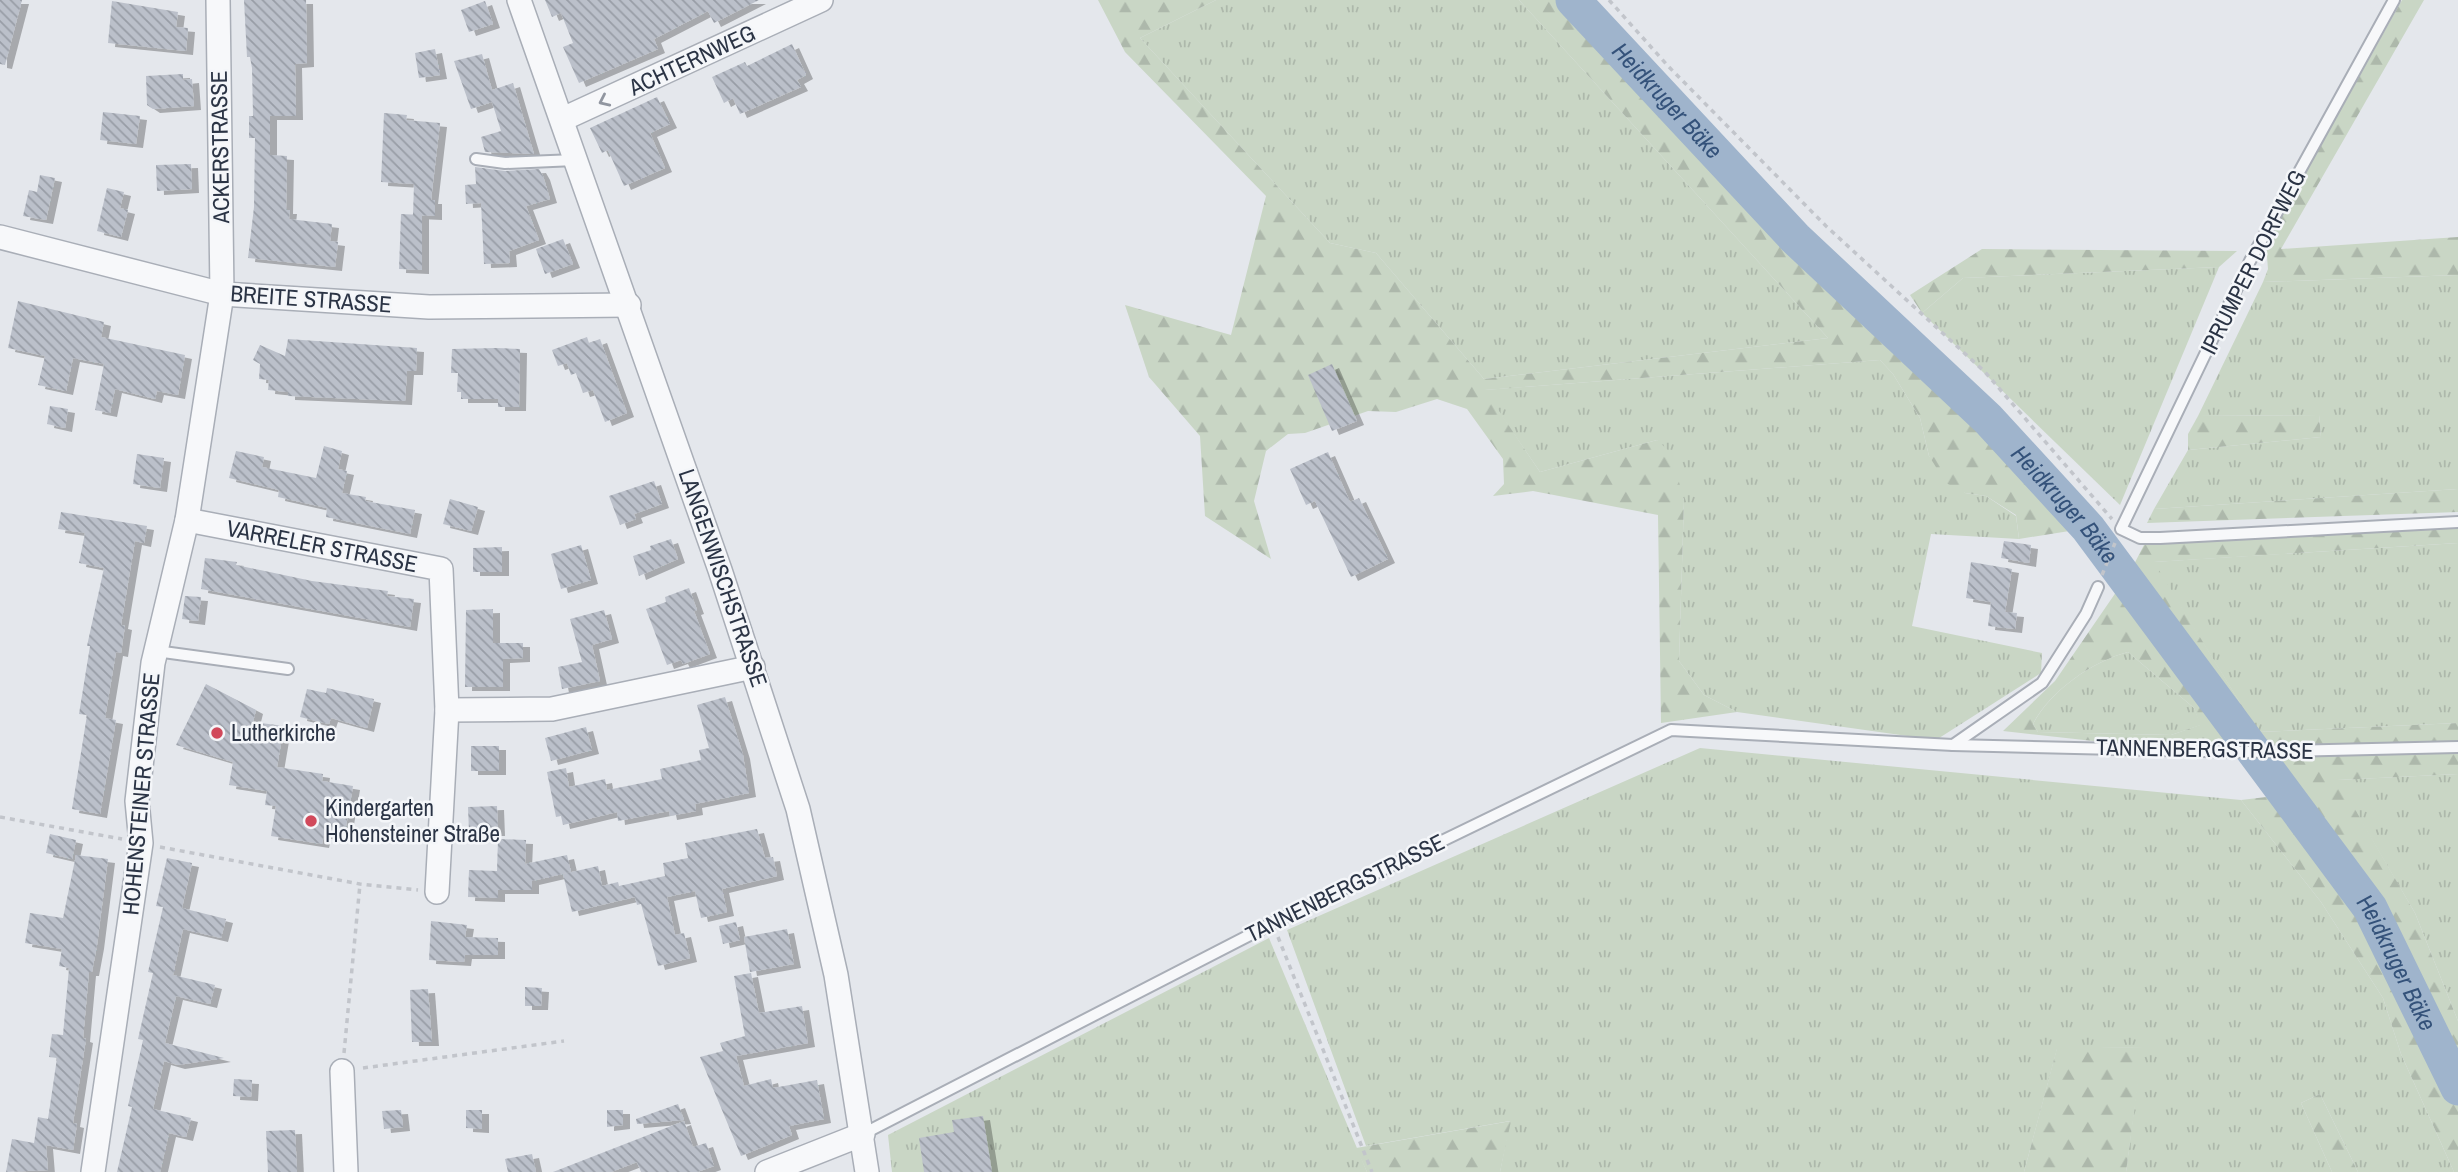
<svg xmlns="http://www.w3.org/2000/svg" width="2458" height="1172" font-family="'Archivo Narrow',sans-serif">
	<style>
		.grass { fill: url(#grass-tufts) }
		.forest { fill: url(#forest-firs); fill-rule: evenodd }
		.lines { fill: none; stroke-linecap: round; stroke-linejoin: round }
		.river { stroke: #9fb4cc; stroke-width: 35 }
		.building { fill: url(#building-back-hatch); filter: url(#shadow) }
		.service-casing { stroke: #a9aeb7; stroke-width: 14 }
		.minor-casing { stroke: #a9aeb7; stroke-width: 26 }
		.path { stroke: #c2c5cb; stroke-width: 3.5; stroke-dasharray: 5 5; stroke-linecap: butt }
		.service { stroke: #f7f8fa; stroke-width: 10 }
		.minor { stroke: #f7f8fa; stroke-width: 23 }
		.oneway { stroke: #9196a0 }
		.poi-dot { fill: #d1495b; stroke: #f4f6f9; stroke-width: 2.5 }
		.labels { text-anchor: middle; stroke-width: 5; stroke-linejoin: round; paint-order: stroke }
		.street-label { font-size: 23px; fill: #2b3445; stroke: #f4f6f9 }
		.poi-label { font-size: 23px; fill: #2b3445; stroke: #f4f6f9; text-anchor: start }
		.water-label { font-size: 24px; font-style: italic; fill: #34527a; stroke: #f4f6f9 }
	</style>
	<defs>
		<pattern id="grass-tufts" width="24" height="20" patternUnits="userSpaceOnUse" patternTransform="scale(1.75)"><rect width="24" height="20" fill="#c9d6c5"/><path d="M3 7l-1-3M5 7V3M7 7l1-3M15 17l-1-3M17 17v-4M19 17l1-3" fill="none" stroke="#adb8ab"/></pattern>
		<pattern id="forest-firs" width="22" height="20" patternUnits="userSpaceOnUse" patternTransform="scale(1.75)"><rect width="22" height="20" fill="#c9d6c5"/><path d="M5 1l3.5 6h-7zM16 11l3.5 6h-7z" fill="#adb8ab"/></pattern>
		<pattern id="building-back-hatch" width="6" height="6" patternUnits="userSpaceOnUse" patternTransform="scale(1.75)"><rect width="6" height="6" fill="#bbc0ca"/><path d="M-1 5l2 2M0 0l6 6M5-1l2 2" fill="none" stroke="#989da6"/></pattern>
		<filter id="shadow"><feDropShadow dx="7" dy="4" stdDeviation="0" flood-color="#0004"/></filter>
	</defs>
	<rect width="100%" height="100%" fill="#e4e7ec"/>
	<g class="grass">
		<path d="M1216,0H1519L1828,338L1484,379L1376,253L1330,243L1140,38Z"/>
		<path d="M2219,267L2120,505L1922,313L1963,278Z"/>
		<path d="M2458,275V489L2154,509L2188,450L2321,437L2319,415L2198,416L2263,282Z"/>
		<path d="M1880,360L1893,374L1920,418L1929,456L1965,493L1986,496L2016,516L2019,539L1931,534L1912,626L2042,653L2041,673L1936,740L1737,712L1704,695L1679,661L1684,500L1657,440L1540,472L1484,390Z"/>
		<path d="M2458,543V723L2258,732L2153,562Z"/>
		<path d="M2128,652L2194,708L2201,725L2171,735L2038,732L2033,724C2050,691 2093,661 2128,652Z"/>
		<path d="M1700,748L2241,800L2321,902L2383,998L2401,1054L2454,1172H2358L2320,1094L2301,1103L2332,1172H2126L2142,1047L2057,1049L2024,1172H1500L1510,1121L1366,1146L1287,930Z"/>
		<path d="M2458,774V1021L2415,913L2337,780Z"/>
		<path d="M1269,938L1367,1172H892L888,1135Z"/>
	</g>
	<g class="forest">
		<path d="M1098,0H1216L1140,38L1330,243L1376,253L1484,379L1828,338L1519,0H1570L1795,241L1988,422L2088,528L2019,539L2016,515L1986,496L1965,493L1946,483L1929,456L1920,418L1893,374L1880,360L1485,390L1540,472L1657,440L1671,453L1684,500L1679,661L1704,695L1737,712L1661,723L1658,515L1533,491L1493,496L1504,484L1503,459L1467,409L1437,399L1396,412L1368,411L1305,433L1288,434L1266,451L1254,501L1271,559L1205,516L1200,436L1149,377L1125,305L1231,335L1266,196L1125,52Z"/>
		<path d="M2402,0H2424L2281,249L2458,237V275L2263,282L2268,269L2266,244Z"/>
		<path d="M1982,249L2237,251L2219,267L1963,278L1922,313L1910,295Z"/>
		<path d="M2319,415L2321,437L2188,450V434L2198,416Z"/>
		<path d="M2458,489V512L2147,523L2154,509Z"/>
		<path d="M2458,528V543L2154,562L2258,732L2458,723V774L2338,780L2415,913L2458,1021V1078L2376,913L2267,759L2129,574L2145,543Z"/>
		<path d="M2123,582L2235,732L2229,756L2003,731L2055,681ZM2128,652L2194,708L2200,725L2171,735L2038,732L2033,724C2050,691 2093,661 2128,652Z"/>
		<path d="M2283,795L2368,909L2454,1088L2458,1099V1172H2454L2401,1054L2383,998L2321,902L2241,800Z"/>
		<path d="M2143,1047L2126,1172H2024L2057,1048Z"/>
		<path d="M2320,1094L2358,1172H2332L2301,1103Z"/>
		<path d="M1511,1121L1500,1172H1367L1356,1148Z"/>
	</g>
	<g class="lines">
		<path class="river" id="s1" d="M1573,0L1795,238L1988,419L2088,528L2370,908L2458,1088"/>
	</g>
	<g class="building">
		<path d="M0,0H22L5,65L0,64Z"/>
		<path d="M244,0H306L307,63L295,64L296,116H270V155L287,156L286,210H290L289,219L332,224L330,241L338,242L335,267L248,258L254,207L255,138H249V116H253L252,68L250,57H247Z"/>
		<path d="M545,0H759L714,23L708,11L654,39L658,49L579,83L563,47L573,43L561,13L552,17Z"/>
		<path d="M112,1L178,12L176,27L188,28L186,51L108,43Z"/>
		<path d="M485,1L493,24L469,32L461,10Z"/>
		<path d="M792,44L806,75L797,80L801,87L740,114L733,98L724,103L712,77L745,62L747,66Z"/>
		<path d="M435,49L440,75L419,78L415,53Z"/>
		<path d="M482,54L492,90L513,83L534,154L485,152L481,137L501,131L492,102L471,109L454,61Z"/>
		<path d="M183,74V80L192,79L194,106L153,109L147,105L146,76Z"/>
		<path d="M657,97L670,124L650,133L665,168L624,186L608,150L602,153L590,128Z"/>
		<path d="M103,112L140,116L136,144L100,140Z"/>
		<path d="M384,113L407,115L406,120L440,123L431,200H435V216L413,215L414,184L381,182Z"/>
		<path d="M191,164L192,189L157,191L156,165Z"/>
		<path d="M475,167L505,171L539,169L543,176L550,199L526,206L539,240L509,251L510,263L484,264L481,203L466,204L465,185L476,184Z"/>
		<path d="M40,175L55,178L46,220L23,216L29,190L37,192Z"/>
		<path d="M107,188L124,192L120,208L128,210L121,237L97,231Z"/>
		<path d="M401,214L422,215V270L399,269Z"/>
		<path d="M563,239L573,264L545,274L536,249Z"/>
		<path d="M18,301L104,322L101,337L185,355L178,395L157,391L155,399L115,389L110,413L95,410L104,364L73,358L66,391L38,385L45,356L8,348Z"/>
		<path d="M587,337L589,343L600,339L627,413L605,422L593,390L583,393L576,373L571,375L567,363L558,366L552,350Z"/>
		<path d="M288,339L417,348L416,371H407L405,401L288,396V392L268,390L269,380L259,379L260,364L253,360L260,345L285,356Z"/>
		<path d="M496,348L520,349L519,407H498V399H461V392H457L458,373H451L452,349Z"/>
		<path d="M1332,364L1357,421L1332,431L1308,375Z"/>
		<path d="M50,406L68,409L65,428L47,424Z"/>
		<path d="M324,446L342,451L338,469L347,471L342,493L366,497L365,501L415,510L410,534L326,517L327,508L278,497L279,490L229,478L236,451L264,457L262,467L316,478Z"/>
		<path d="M1328,452L1350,502L1359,498L1388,559L1351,577L1315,501L1306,505L1290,469Z"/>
		<path d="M137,454L164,458L160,488L133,484Z"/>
		<path d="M654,481L662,504L634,514L636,519L620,525L609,496Z"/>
		<path d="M450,499L478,507L471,531L443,524Z"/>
		<path d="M61,512L147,526L144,543L135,541L121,625L125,626L123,639L121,653L116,652L105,718L116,720L100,814L72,809L87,715L79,714L90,646H87L104,568L79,563L85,533L58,529Z"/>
		<path d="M671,539L678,559L639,576L633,556L651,550L650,546Z"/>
		<path d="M2004,541L2031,545L2029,563L2001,558Z"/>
		<path d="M581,545L591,580L561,589L551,554Z"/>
		<path d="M502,547V572H473V548Z"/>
		<path d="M205,558L237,562L236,565L312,581L388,591L387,596L414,599L410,627L201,589Z"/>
		<path d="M1971,562L2012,569L2005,612L2017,613L2015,629L1988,626L1991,602L1966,598Z"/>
		<path d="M689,588L697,610L694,611L710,654L683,664L681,660L667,665L646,609L666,602L665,597Z"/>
		<path d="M185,596L201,597L198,621L182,619Z"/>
		<path d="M493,609V643H523V658L503,659V687H465L466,610Z"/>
		<path d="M604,610L612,639L592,645L600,681L562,689L558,667L582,662L570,619Z"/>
		<path d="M206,684L256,710L253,722L284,726L277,767L323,774L322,781L353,786L344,838L324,835L322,844L271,836L276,806L265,805L267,791L229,785L233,762L176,745Z"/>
		<path d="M327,688L374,699L367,728L331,718L329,724L300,717L307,689L326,693Z"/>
		<path d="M725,697L743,755L749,793L695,804L696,811L670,816L669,811L618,821L617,812L563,825L561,816L556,817L547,772L566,768L569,787L605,779L607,790L662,779L660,769L701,760L699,750L709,748L697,705Z"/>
		<path d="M586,727L592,750L551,761L545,738Z"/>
		<rect x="471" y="746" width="28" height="25"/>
		<path d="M497,806L498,832H469L468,807Z"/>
		<path d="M757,829L765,858L773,857L777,876L722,889L727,912L701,918L695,891L667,897L675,935L684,933L690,958L658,966L641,904L637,905L635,897L572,912L563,874L598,866L602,886L618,882L619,886L665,876L663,863L688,858L685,843Z"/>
		<path d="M50,834L76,840L72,859L46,853Z"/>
		<path d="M498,839L526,840L525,864L567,855L571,872L532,881V890H498V898L468,897L469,870L497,871Z"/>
		<path d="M76,855L108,859L97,945L92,972H89L83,1038L86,1039L73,1123L77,1124L73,1150L46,1145L48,1170L6,1172L12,1139L34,1143L38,1117L48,1119L57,1058L49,1057L52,1034L63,1035L69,968L59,966L62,949L25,943L30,913L63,918Z"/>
		<path d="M167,858L192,863L182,908L226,919L221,938L183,929L173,975L215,985L210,1004L176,996L165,1043L224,1058L178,1065L164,1061L153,1109L191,1118L186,1137L169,1133L160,1172H117L132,1107L128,1106L143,1040L138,1039L153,973L148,972L163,907L156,906Z"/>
		<path d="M431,921L467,925L465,937L498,938V955H465L464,962L429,960Z"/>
		<path d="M736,922L740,940L723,944L719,926Z"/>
		<path d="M787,929L794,964L750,972L744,937Z"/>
		<path d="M751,973L759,1013L802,1006L808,1043L736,1056L744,1086L771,1079L773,1088L817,1080L824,1119L789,1126L792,1135L741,1156L700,1057L723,1051L720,1043L745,1036L734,976Z"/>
		<path d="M525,987L542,988L541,1006H525Z"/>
		<path d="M428,989L432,1042H412L410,990Z"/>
		<path d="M234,1079L252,1080L251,1097L233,1096Z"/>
		<path d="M678,1104L684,1120L637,1124L636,1119Z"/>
		<path d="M401,1110L403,1127L384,1129L382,1111Z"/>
		<path d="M466,1110H482V1129L466,1128Z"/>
		<path d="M607,1110H623V1125L607,1127Z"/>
		<path d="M983,1116L992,1172H924L919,1138L954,1132L952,1120Z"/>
		<path d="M684,1121L693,1147L706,1143L714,1166L697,1172H641L637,1162L611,1172H553Z"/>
		<path d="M295,1130L297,1172H268L266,1131Z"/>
		<path d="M532,1154L536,1172H508L505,1159Z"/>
	</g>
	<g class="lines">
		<defs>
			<g id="service">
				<path d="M2394,0L2250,261L2121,529L2140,538H2160L2458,522"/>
				<path d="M476,159L505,163L575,160"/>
				<path d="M156,651L288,669"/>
				<path d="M1953,745L2042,683L2086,614L2098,587"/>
				<path d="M863,1134L1273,923L1671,730L1953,745L2245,752L2458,747"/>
			</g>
			<g id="minor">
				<path d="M519,0L720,570L798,809L836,975L867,1172"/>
				<path d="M563,119L821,0"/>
				<path d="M0,237L222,294L429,307L629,305"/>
				<path d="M187,520L441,569L447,710L437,892"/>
				<path d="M447,710L552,709L753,667"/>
				<path d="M342,1071L346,1172"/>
				<path d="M93,1172L141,843L137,801L153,663L187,520L222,294L218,0"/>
				<path d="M767,1172L863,1134"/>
			</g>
		</defs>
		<use href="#service" class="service-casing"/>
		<use href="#minor" class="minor-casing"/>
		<g class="path">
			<path d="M1609,0L1668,66L1826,226L1985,372L2112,519"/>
			<path d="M2102,575L2115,543"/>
			<path d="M0,817L122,839"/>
			<path d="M160,847L360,884L418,890"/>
			<path d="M1278,937L1372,1172"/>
			<path d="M344,1053L360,884"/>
			<path d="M363,1068L564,1041"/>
		</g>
		<use href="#service" class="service"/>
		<use href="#minor" class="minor"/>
	</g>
	<defs><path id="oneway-chevron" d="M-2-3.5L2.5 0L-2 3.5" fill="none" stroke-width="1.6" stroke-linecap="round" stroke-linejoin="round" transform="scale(1.75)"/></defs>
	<use class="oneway" href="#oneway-chevron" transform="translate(604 101) rotate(155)"/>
	<g class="poi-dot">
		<circle cx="217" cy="733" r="7"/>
		<circle cx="311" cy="821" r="7"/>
	</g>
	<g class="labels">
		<g class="street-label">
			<text transform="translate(692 60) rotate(-25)" y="8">ACHTERNWEG</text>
			<text transform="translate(220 147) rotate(-91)" y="8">ACKERSTRASSE</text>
			<text transform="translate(2253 262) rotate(-63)" y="8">IPRUMPER DORFWEG</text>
			<text transform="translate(311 299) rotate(4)" y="8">BREITE STRASSE</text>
			<text transform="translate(322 546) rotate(11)" y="8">VARRELER STRASSE</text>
			<text transform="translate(723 578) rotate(71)" y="8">LANGENWISCHSTRASSE</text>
			<text transform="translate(2205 749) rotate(1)" y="8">TANNENBERGSTRASSE</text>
			<text transform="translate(141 794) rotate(-85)" y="8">HOHENSTEINER STRASSE</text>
			<text transform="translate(1345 888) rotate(-26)" y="8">TANNENBERGSTRASSE</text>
		</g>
		<g class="poi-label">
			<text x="231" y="741">Lutherkirche</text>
			<text x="325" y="816">Kindergarten<tspan x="325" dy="26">Hohensteiner Straße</tspan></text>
		</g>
		<g class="water-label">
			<text dy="8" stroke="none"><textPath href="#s1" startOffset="138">Heidkruger Bäke</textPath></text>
			<text dy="8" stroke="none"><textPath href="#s1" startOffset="705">Heidkruger Bäke</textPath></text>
			<text dy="8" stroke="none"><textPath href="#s1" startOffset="1272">Heidkruger Bäke</textPath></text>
		</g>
	</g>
</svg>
